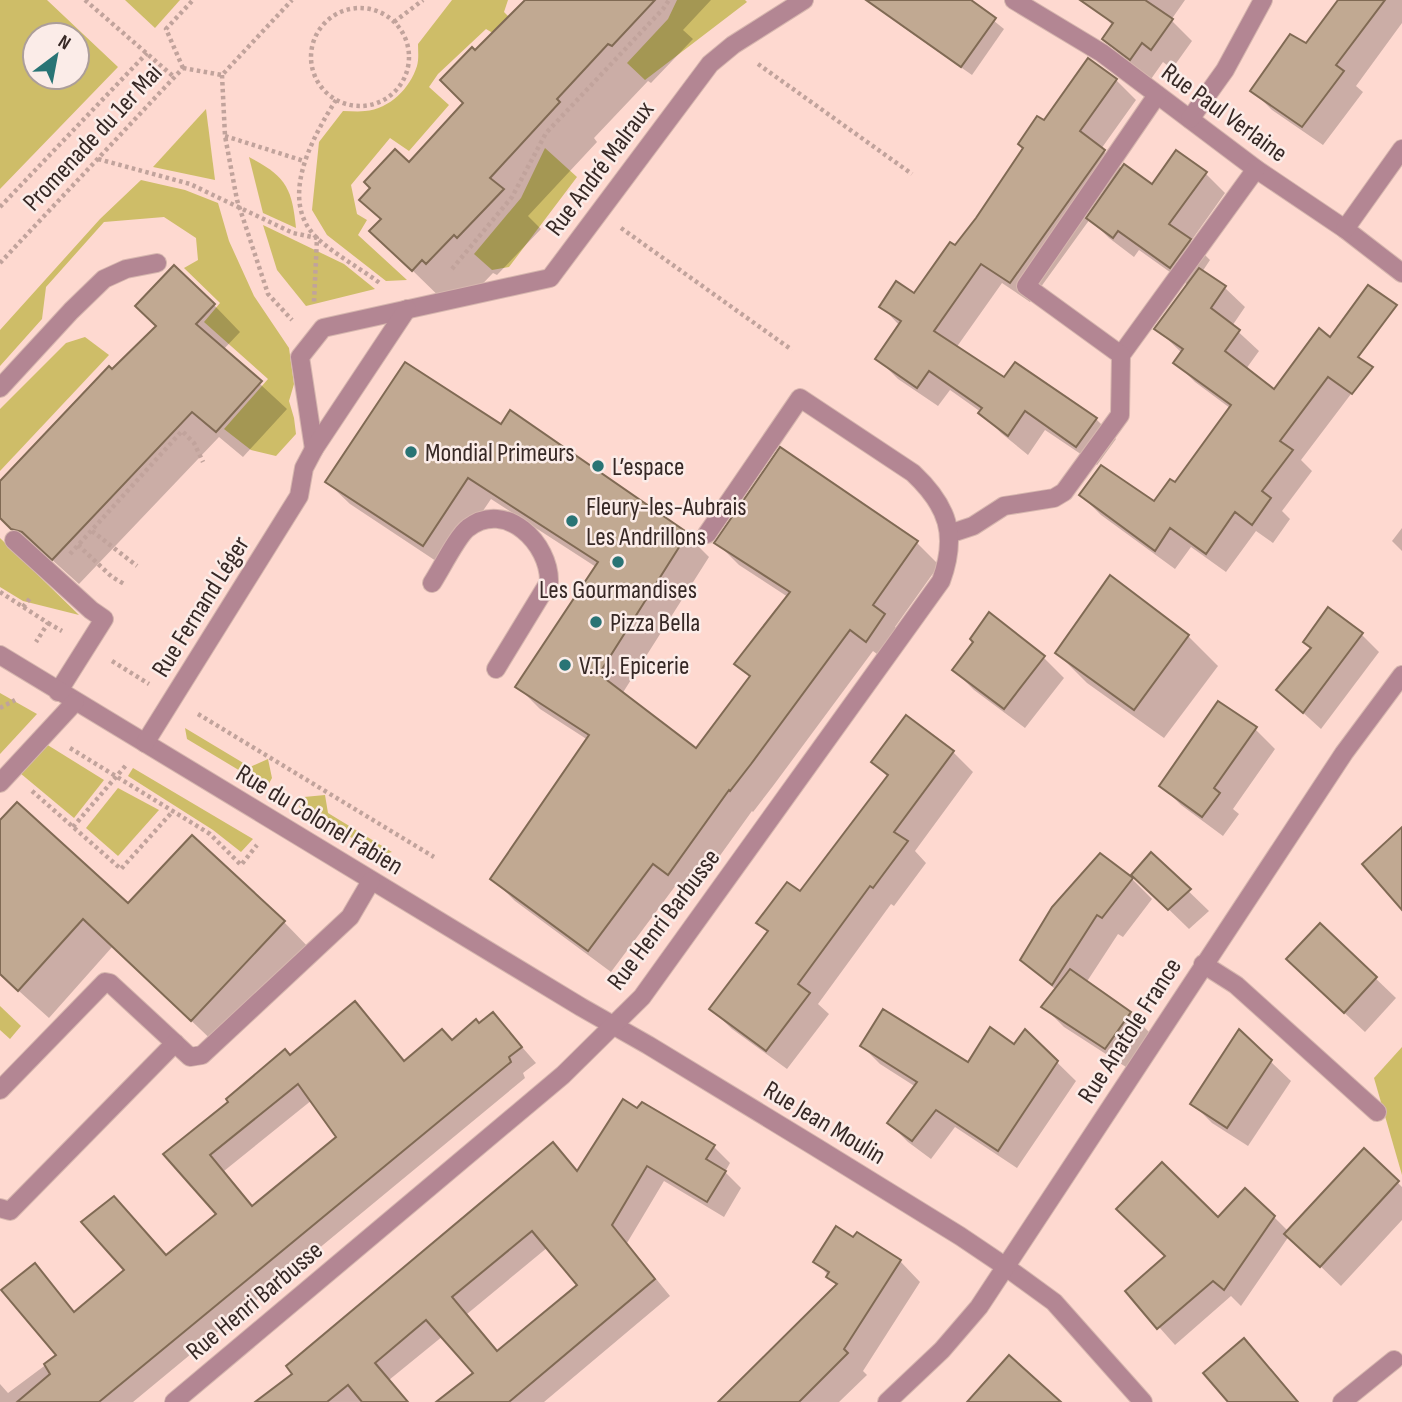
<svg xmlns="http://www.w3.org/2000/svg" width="1402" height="1402" font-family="'Sofia Sans Condensed',sans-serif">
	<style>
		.green { fill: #cebd68; fill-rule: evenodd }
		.shadow { fill: #0003; fill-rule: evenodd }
		.building { fill: #c1a992; stroke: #806a54; stroke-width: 2; fill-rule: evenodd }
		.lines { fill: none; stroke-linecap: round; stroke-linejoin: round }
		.minor-casing { stroke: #d6b6ae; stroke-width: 20 }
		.path { stroke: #c1a39c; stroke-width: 4.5; stroke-dasharray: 3.5 3.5; stroke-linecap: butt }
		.minor { stroke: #b38693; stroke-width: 18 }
		.poi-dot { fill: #297475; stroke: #fbece8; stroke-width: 2.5 }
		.labels { text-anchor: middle; stroke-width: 5; stroke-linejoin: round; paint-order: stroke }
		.street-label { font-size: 26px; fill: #362825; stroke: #fbece8 }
		.poi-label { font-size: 26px; fill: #362825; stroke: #fbece8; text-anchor: start }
	</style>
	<rect width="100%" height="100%" fill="#fed9d0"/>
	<g class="green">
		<path d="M0,0H47L118,67L0,189ZM35,35H77V77H35Z"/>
		<path d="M125,0H180L155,28Z"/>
		<path d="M452,0H508L504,12L520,28L508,42L486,29L438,74L429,87L449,105L409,151L390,138L351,185L357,214L367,220L358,235L407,280L386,281L327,235L312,210L319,142L343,111C350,111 358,112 365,111C390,109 410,88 417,66C419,59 418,51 418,44Z"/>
		<path d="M677,0H745L747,2L645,80L627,63L668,19Z"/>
		<path d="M206,109L215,180L153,167Z"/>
		<path d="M545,148L577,177L509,267L492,270L474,254L521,198Z"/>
		<path d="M249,157C286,176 292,188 296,228L263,213Z"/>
		<path d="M141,180L185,190L218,203L229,241L254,296L289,348L294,384L289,401L294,418L296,434L276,456L251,450L224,429L268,379L204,322L220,303L184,268L198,260L196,238L164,217L104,222L46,287L42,319L0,366V330L100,219Z"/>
		<path d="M263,225L344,264L375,289L306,306L277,270Z"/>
		<path d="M85,337L109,355L0,471V409L66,343Z"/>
		<path d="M0,538L79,615L23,601L0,587Z"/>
		<path d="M0,693L37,714L0,754Z"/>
		<path d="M185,728L250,767L268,759L272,778L267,787L187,739Z"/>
		<path d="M46,744L104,780L74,818L20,773Z"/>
		<path d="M133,768L253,839L241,852L213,830L128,776Z"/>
		<path d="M118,788L159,810L118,856L86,828Z"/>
		<path d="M325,795L328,813L392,852L381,855L299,807L304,797Z"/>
		<path d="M0,1006L21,1026L10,1039L0,1030Z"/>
		<path d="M1402,1047V1175L1374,1078Z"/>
	</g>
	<g class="shadow">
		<path d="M527,0H711L683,30L693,39L651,83L648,81L594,138L597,142L528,216L541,229L497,275L493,273L466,301L451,308L372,231L382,221L361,200L409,164L465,103L475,52Z"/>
		<path d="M902,0H968L1004,29L972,75L900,25L891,15Z"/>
		<path d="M1106,0H1185L1171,20L1192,41L1172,69L1163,62L1151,79L1124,59L1104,39L1113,26L1099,11Z"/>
		<path d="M1340,0H1402V23L1356,86L1363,92L1323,145L1272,110L1252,90L1307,46Z"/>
		<path d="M1116,80L1136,100L1101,149L1122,169L1152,187L1205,173L1225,193L1191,241L1210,260L1202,272L1225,288L1245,307L1232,326L1259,351L1246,369L1275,392L1331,374L1351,394L1301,460L1312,471L1282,511L1290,519L1273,543L1256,531L1226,572L1191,547L1175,569L1101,515L1081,495L1154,504L1175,485L1230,408L1195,382L1175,362L1182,353L1156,328L1188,285L1139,250L1134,257L1109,238L1090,219L1030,302L1002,283L956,348L1004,380L1096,419L1116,439L1097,465L1045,430L1028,455L1001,433L981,412L950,390L938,406L898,379L878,359L900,326L881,306L915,295L955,247L1045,123Z"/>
		<path d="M214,305L240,332L223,350L287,409L243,457L219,437L79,584L50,558L40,555L0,517V483L158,327Z"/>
		<path d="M502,426L687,535L709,557L622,694L697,751L751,678L736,663L788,597L739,565L716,542H916L939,565L895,627L906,638L889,663L873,651L773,786L753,812L752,811L691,896L676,885L611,972L515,901L493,879L588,740L540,709L518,687L596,567L491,499L445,567L350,504L327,482Z"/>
		<path d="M1402,528V551L1392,541Z"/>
		<path d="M989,615L1044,658L1064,678L1025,728L974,690L954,670L975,642Z"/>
		<path d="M1362,635L1379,652L1321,729L1278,690Z"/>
		<path d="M1188,636L1218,666L1164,738L1087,683L1057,653Z"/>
		<path d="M1255,729L1275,749L1233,809L1239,814L1223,836L1181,805L1161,785Z"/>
		<path d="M953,752L973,772L915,851L926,863L894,906L891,904L818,1004L829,1014L787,1069L732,1029L711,1009L769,933L759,923L800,894L889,778L873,762Z"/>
		<path d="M0,823L128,905L284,922L313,952L221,1049L113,946L49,1018L0,974Z"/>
		<path d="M1100,855L1132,879L1152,899L1123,937L1118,934L1086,983L1130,1013L1150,1033L1126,1067L1064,1027L1044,1007L1056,990L1022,959Z"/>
		<path d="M1151,855L1209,911L1189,929L1154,895Z"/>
		<path d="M1320,925L1396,998L1365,1032L1308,979Z"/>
		<path d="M355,1003L405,1061L452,1042L493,1014L536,1063L523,1073L525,1078L133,1402H0V1384L8,1393L59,1355L34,1265L75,1312L126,1271L114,1198L167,1256L218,1214L166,1154ZM312,1100L339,1137L253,1207L224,1171Z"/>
		<path d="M1025,1031L1076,1081L1017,1168L955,1127L931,1159L908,1142L889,1123L916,1087L880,1064L862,1046L968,1065L1014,1046Z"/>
		<path d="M1270,1061L1291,1081L1248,1146L1212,1123L1192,1103Z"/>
		<path d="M553,1144L578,1172L714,1147L730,1163L725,1172L741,1188L724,1217L664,1181L627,1243L670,1296L544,1402H439L475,1374L443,1336L389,1380L408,1402H258L295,1374ZM548,1247L579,1285L499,1352L467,1314Z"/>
		<path d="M1364,1150L1402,1187V1220L1341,1286L1289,1236L1241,1306L1231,1296L1175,1345L1127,1291L1218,1219L1274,1217L1288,1231Z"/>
		<path d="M900,1261L920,1282L863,1371L867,1375L839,1402H727L838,1286L816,1262Z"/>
		<path d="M1244,1341L1264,1361L1299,1402H1230Z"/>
	</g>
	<g class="building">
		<path d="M525,0H655L612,46L608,44L557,99L560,102L490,178L504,189L457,238L454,235L426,264L422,260L412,271L369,231L381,219L359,200L370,188L364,182L395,149L409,162L463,103L440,80L472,47L475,50Z"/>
		<path d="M866,0H971L996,18L961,67Z"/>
		<path d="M1080,0H1145L1173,19L1151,50L1142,43L1130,60L1102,39L1113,23Z"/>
		<path d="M1338,0H1385L1336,65L1344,71L1302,127L1250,91L1290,34L1306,43Z"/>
		<path d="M1088,58L1117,79L1080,131L1105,150L1010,283L981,264L934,331L1004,377L1015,362L1097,418L1076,447L1025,411L1008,436L978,413L982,408L929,371L917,388L875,359L901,321L879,307L896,281L914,293L950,242L955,245L976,218L1023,148L1018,144L1037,116L1044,120Z"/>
		<path d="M1176,150L1207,172L1169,224L1191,239L1170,268L1118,231L1113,238L1086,218L1124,164L1152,184Z"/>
		<path d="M174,265L215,304L196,324L262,381L216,432L192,412L52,560L22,532L11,529L0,518V481L109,366L112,369L156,326L135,306Z"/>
		<path d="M1199,268L1226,286L1211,308L1240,330L1225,351L1274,389L1319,328L1330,337L1368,285L1397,305L1358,357L1373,367L1352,394L1328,377L1280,441L1293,450L1262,491L1271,498L1252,525L1235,512L1206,554L1170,528L1155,551L1079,495L1101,465L1154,501L1170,479L1175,482L1231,405L1173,363L1183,349L1154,329Z"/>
		<path d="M405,362L501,424L510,410L688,533L599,674L696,748L750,676L734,664L790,592L714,543L780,447L918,541L873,605L885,614L866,642L850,630L751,764L730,791L729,790L668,875L653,864L588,951L490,879L589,735L515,687L598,562L468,478L423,546L325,482Z"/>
		<path d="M1110,575L1189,635L1134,710L1055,653Z"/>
		<path d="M1328,607L1363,633L1303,713L1276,690L1311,648L1303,642Z"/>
		<path d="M989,612L1045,656L1004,709L952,670L973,642L970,639Z"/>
		<path d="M1218,701L1257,727L1214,788L1220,793L1202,817L1159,786Z"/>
		<path d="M906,715L954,751L894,832L908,841L873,888L870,886L798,984L810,993L766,1051L709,1009L768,931L756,923L787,882L800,891L888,775L871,762Z"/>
		<path d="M17,802L128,903L192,835L285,921L191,1021L83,919L18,991L0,974V820Z"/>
		<path d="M1402,827V910L1362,864Z"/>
		<path d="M1151,852L1191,889L1168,910L1131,875Z"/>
		<path d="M1100,853L1133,878L1102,918L1097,915L1052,985L1020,960L1052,907Z"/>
		<path d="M1320,923L1377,977L1344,1013L1286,959Z"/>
		<path d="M1070,969L1131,1012L1105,1049L1041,1007Z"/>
		<path d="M355,1001L404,1061L442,1029L452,1040L476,1019L479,1023L493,1012L522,1047L509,1057L511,1062L99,1402H17L50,1374L44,1364L56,1355L1,1290L35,1263L74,1312L124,1270L81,1222L114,1196L166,1255L216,1214L163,1154L228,1102L226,1099L285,1049L290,1055ZM298,1084L336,1137L252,1206L210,1155Z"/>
		<path d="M883,1009L968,1062L990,1027L1014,1044L1025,1029L1058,1061L998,1151L936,1110L912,1141L887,1123L917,1082L860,1046Z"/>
		<path d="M1239,1029L1272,1060L1227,1128L1190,1104Z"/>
		<path d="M623,1099L637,1108L642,1102L715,1145L706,1159L726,1171L707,1202L647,1166L612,1225L655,1279L509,1402H436L473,1373L426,1320L375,1363L408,1402H362L348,1385L327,1402H255L292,1374L286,1366L553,1142L577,1171ZM532,1231L577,1285L497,1351L452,1297Z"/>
		<path d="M1364,1148L1399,1181L1320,1267L1284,1234Z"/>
		<path d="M1162,1162L1218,1217L1245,1188L1275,1216L1224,1290L1213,1281L1157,1329L1125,1291L1165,1256L1116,1209Z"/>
		<path d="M836,1226L853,1237L857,1232L901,1260L844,1349L848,1353L799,1402H718L837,1284L826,1277L829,1272L813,1262Z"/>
		<path d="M1244,1338L1298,1402H1228L1203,1373Z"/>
		<path d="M1009,1355L1061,1402H967Z"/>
	</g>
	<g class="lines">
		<defs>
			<g id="minor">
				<path d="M1014,0L1102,53L1256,169L1345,229L1402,273"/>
				<path d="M1190,119L1225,70L1263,0"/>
				<path d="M1345,229L1402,149"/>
				<path d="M1121,355L1256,169"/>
				<path d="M0,388L71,311L104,279L126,269L157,263"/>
				<path d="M314,449L300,357L323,328L550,278L710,64L733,45L804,0"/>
				<path d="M949,534L973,526L1004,506L1054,498L1064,492L1120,415L1121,355L1026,286L1157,95"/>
				<path d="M14,540L91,610L104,619L58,692"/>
				<path d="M432,583C440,571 458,535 468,528C506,499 550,544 549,582L496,669"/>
				<path d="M0,655L581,1007L648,1045L814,1146L960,1236L1006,1267L1054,1302L1143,1402"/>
				<path d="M145,743L299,496L304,468L314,449L407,309"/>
				<path d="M0,783L75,702"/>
				<path d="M1203,964L1236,985L1377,1112"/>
				<path d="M0,1090L105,982L110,983L190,1057L202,1055L350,917L371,881"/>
				<path d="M0,1208L10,1211L175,1043"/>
				<path d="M174,1402L563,1075L642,997L941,581C958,535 948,506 913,473L800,398L707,534"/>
				<path d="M887,1402L942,1350L979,1307L1344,753L1402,675"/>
				<path d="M1342,1402L1394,1360"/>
			</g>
		</defs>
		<use href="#minor" class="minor-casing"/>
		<g class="path">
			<path d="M85,0L174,77"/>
			<circle cx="360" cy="57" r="49"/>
			<path d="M394,22L423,0"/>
			<path d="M758,64L912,174"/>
			<path d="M183,68L222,75L292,0"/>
			<path d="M183,68L166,29L193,0"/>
			<path d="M222,75L225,136L237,200L268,294L292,320"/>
			<path d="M336,100C312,138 277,201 318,239C337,256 360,268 381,284"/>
			<path d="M225,136L304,161"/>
			<path d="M98,159L190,184L293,233L317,238L314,302"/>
			<path d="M0,207L147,53"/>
			<path d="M621,228L792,350"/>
			<path d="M0,263L183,68"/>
			<path d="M452,269L512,197L546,133L663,9L669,0"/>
			<path d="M92,531L137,566"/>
			<path d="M78,545L112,577L126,585"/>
			<path d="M70,554L182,431L194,443L203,462"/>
			<path d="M0,592L48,623L36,642"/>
			<path d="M23,607L31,597"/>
			<path d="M48,623L62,631"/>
			<path d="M112,661L149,684"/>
			<path d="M0,708L15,700"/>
			<path d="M198,714L434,857"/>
			<path d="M70,748L210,834L241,865L257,845"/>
			<path d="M32,791L121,869L173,811"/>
			<path d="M73,827L127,764"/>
		</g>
		<use href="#minor" class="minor"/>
	</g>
	<g class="poi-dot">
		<circle cx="411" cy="452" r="7"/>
		<circle cx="598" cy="466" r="7"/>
		<circle cx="572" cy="521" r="7"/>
		<circle cx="618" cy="562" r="7"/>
		<circle cx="596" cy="622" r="7"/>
		<circle cx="565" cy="665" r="7"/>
	</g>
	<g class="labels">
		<g class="street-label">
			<text transform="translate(1225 112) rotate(36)" y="9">Rue Paul Verlaine</text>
			<text transform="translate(92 137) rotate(-47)" y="9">Promenade du 1er Mai</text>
			<text transform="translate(599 168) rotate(-53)" y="9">Rue André Malraux</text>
			<text transform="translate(200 606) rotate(-58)" y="9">Rue Fernand Léger</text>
			<text transform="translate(320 819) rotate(31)" y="9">Rue du Colonel Fabien</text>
			<text transform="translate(663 919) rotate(-53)" y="9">Rue Henri Barbusse</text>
			<text transform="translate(1129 1030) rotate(-57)" y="9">Rue Anatole France</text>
			<text transform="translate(825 1122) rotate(31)" y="9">Rue Jean Moulin</text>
			<text transform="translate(254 1300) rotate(-40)" y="9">Rue Henri Barbusse</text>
		</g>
		<g class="poi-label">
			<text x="425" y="461">Mondial Primeurs</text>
			<text x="612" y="475">L’espace</text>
			<text x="586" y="515">Fleury-les-Aubrais<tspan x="586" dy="30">Les Andrillons</tspan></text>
			<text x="618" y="598" text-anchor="middle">Les Gourmandises</text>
			<text x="610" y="631">Pizza Bella</text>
			<text x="579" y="674">V.T.J. Epicerie</text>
		</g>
	</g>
	<g transform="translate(56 56) rotate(32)"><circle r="33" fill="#fbece8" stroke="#ac9e9a" stroke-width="2"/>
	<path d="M0-5L12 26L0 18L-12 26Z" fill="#297475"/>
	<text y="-10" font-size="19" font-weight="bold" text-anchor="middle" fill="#362825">N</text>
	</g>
</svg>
